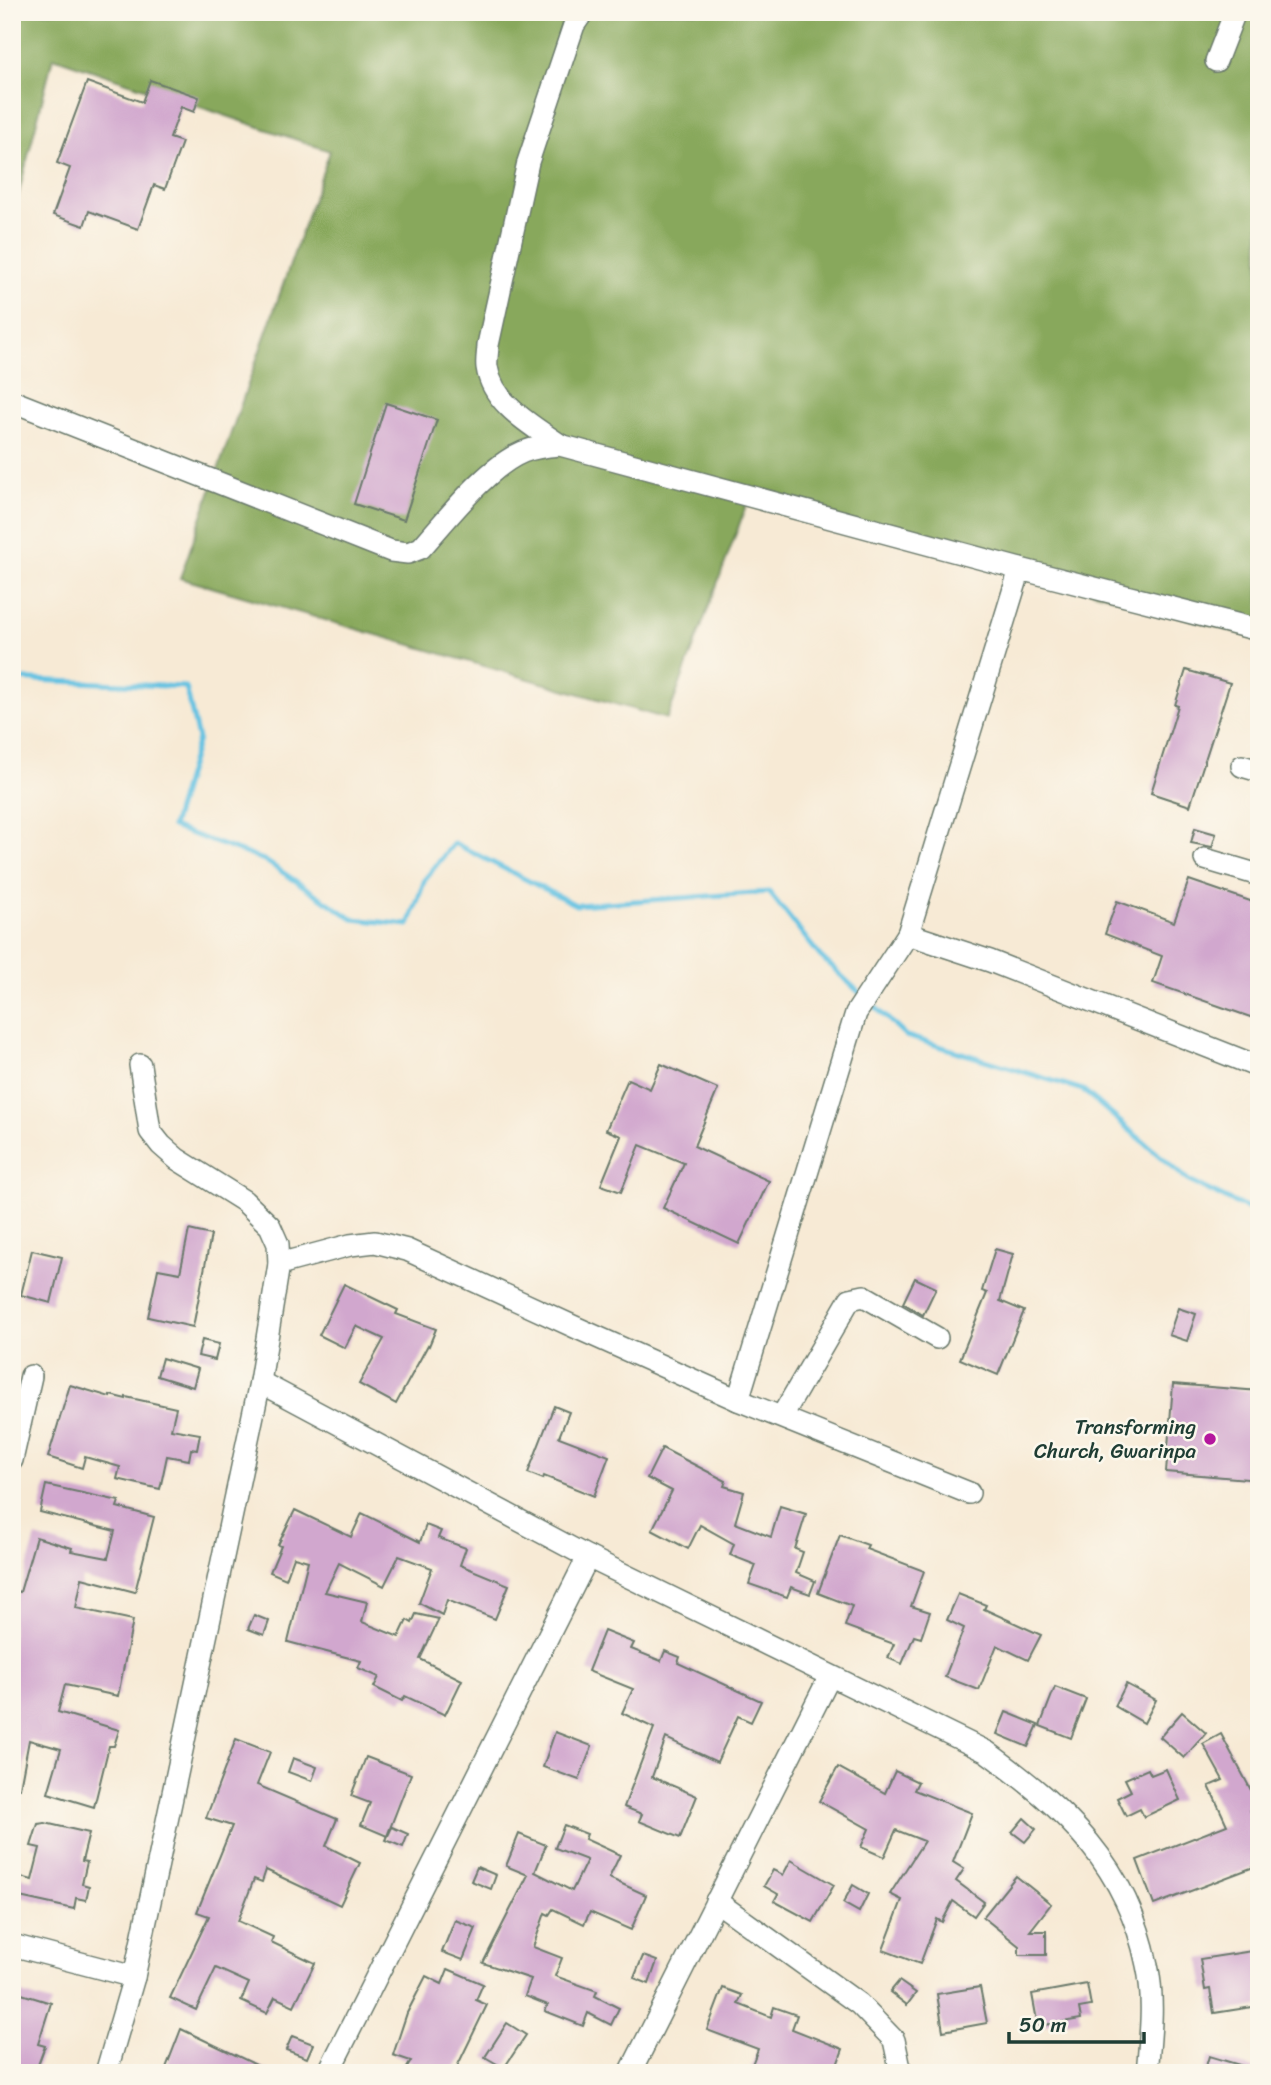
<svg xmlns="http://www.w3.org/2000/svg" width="1271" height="2085" font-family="Sriracha,sans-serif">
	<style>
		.forest { fill: #88a85c; stroke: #547248; stroke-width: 2 }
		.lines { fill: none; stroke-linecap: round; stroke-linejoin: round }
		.stream { stroke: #64c2e2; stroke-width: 5 }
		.building { fill: #d1a7ce }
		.minor-casing { stroke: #6b7a6c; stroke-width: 24 }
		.minor { stroke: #fff; stroke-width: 21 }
		.poi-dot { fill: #b5179e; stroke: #fbf7ec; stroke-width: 2.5 }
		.labels { text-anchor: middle; stroke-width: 5; stroke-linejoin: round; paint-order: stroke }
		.poi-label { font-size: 21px; fill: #1f3d34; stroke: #fbf7ec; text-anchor: end }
	</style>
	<rect width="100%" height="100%" fill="#fbf7ec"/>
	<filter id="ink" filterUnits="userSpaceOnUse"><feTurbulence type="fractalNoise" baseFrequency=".0143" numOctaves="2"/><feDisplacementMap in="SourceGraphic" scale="14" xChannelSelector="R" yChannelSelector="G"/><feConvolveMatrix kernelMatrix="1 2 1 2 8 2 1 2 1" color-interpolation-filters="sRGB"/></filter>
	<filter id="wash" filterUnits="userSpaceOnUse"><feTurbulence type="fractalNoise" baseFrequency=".00686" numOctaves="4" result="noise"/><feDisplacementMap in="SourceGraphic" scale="28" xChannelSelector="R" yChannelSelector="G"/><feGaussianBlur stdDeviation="1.57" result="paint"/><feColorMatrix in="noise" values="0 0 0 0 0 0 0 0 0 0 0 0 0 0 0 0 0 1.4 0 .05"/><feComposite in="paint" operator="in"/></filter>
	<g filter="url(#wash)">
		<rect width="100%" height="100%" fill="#f7ead5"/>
		<path class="forest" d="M12,12H1259V639L751,493L667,719L180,578L330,151L53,57L12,220Z"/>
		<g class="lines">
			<g class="stream">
				<path d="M12,679L186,687L198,739L172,827L264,860L353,919L409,925L425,879L454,843L576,905L769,892L820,956L861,994"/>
				<path d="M869,1001L906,1036L1083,1090L1189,1181L1259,1214"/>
			</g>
		</g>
		<g id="blocks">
			<g class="building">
				<path d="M150,80L199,97L194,112L181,107L170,138L182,142L165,189L154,185L138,229L89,211L84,226L53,215L70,168L57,163L87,82L142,102Z"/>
				<path d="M386,403L437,420L404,520L354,504Z"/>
				<path d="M1186,670L1230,683L1190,806L1151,793L1178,706L1175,705Z"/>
				<path d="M1195,828L1216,834L1212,847L1191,843Z"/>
				<path d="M1189,880L1259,904V1020L1153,983L1162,956L1105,934L1117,901L1174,922Z"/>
				<path d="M661,1064L718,1089L694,1146L769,1181L739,1244L663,1208L684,1163L640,1145L621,1192L601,1185L621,1136L606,1130L628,1079L650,1089Z"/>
				<path d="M189,1230L211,1235L193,1327L148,1317L158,1269L180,1273Z"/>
				<path d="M995,1249L1013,1254L1000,1301L1024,1311L998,1375L960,1359L987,1293L982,1291Z"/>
				<path d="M32,1250L62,1257L51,1303L21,1295Z"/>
				<path d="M915,1278L936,1288L923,1315L903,1303Z"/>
				<path d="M344,1284L398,1310L396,1314L436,1329L429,1346L428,1345L396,1404L359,1384L384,1339L356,1326L345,1348L319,1335Z"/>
				<path d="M1178,1308L1196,1314L1187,1341L1169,1335Z"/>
				<path d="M202,1340L219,1344L215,1360L198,1356Z"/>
				<path d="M162,1358L198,1369L193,1387L157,1376Z"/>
				<path d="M1173,1384L1259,1391V1480L1166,1472Z"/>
				<path d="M70,1385L110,1397V1395L126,1399V1397L176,1408L171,1429L200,1434L197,1450L191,1449L189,1460L167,1456L160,1489L117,1479L120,1467L85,1457L82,1468L48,1457Z"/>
				<path d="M554,1406L569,1412L559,1437L609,1456L594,1496L544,1476L543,1479L528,1473Z"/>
				<path d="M662,1448L726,1481L724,1486L744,1492L735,1523L771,1537L780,1506L806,1514L795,1549L803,1552L796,1573L815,1581L810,1594L791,1587L787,1597L749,1584L756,1565L730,1555L734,1544L700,1525L688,1549L652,1530L672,1491L647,1478Z"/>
				<path d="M46,1485L119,1501L117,1507L154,1517L135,1592L82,1578L76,1608L133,1620L118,1696L65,1685L58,1712L119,1730L114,1746H109L94,1807L48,1793L61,1749L29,1740L20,1788H12V1590L20,1592L36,1537L72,1548L71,1551L108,1558L115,1531L40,1512Z"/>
				<path d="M295,1510L351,1537L362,1513L420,1542L426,1525L441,1531L438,1538L466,1548L460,1565L509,1585L495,1619L447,1600L442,1615L419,1603L432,1568L399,1556L384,1586L339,1563L325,1592L367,1602L362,1622L399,1637L407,1620L412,1623L416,1614L439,1619L420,1659L462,1680L445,1715L405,1696L402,1701L374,1687L379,1677L358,1668L361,1661L288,1642L308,1561L294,1557L286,1579L270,1572L281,1546L278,1545Z"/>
				<path d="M840,1535L868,1545L866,1549L924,1571L911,1606L930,1612L921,1638L914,1636L902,1664L888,1658L894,1644L845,1626L852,1606L818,1593Z"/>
				<path d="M958,1594L986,1605L984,1609L1041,1635L1028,1660L997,1645L979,1690L945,1677L964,1628L947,1620Z"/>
				<path d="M254,1615L269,1621L264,1635L248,1629Z"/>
				<path d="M604,1631L634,1643L631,1649L661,1661L665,1651L680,1657L678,1663L761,1701L751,1722L738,1716L717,1762L666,1738L652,1777L697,1796L680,1838L639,1821L642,1814L624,1807L654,1728L622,1713L633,1689L588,1671Z"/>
				<path d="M1126,1684L1156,1700L1144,1723L1115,1706Z"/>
				<path d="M1055,1687L1086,1699L1071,1738L1040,1726Z"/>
				<path d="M1006,1712L1038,1725L1028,1747L997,1734Z"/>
				<path d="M1182,1712L1206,1733L1184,1758L1160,1737Z"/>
				<path d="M555,1732L592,1746L579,1780L543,1767Z"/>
				<path d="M1221,1734L1259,1805L1250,1810L1259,1833V1865L1154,1905L1137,1860L1227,1825L1209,1786L1223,1780L1203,1744Z"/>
				<path d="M236,1739L270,1752L257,1785L337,1819L326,1846L360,1863L340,1905L266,1870L262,1882L254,1879L238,1921L273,1937L271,1942L315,1963L294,2006L275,1997L267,2013L241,2001L249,1983L216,1968L196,2010L170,1998L209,1916L197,1912L232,1826L206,1818Z"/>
				<path d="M366,1757L411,1774L387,1836L361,1825L370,1803L351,1796Z"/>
				<path d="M293,1758L317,1767L312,1781L288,1772Z"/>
				<path d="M838,1767L885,1793L895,1771L918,1782L914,1790L972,1813L953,1862L964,1869L956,1881L984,1902L974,1916L953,1901L942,1922L937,1919L920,1964L883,1950L902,1900L890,1894L924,1841L896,1830L884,1857L861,1847L869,1829L819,1801Z"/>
				<path d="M1148,1769L1151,1775L1166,1769L1180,1800L1144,1817L1140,1809L1126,1816L1117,1798L1131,1791L1125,1779Z"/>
				<path d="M1024,1818L1036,1829L1025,1842L1012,1832Z"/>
				<path d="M45,1823L89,1833L82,1861L87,1862L82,1884L89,1886L86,1900L76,1898L74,1909L15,1896L21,1877L32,1880L40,1848L31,1846L38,1824Z"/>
				<path d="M564,1825L587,1834L585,1839L620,1855L609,1878L646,1895L631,1930L590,1912L584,1924L553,1909L549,1915L545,1913L533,1947L562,1958L555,1976L597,1991L595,1996L619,2008L611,2025L588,2013L583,2026L545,2011L548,2005L525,1996L531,1979L483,1963L528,1875L506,1866L519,1834L546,1845L535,1872L572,1891L587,1860L555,1848Z"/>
				<path d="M392,1827L408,1834L403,1847L386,1840Z"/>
				<path d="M791,1860L834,1885L813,1922L774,1901L778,1894L764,1886L773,1870L783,1875Z"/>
				<path d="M477,1867L496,1875L491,1889L471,1881Z"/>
				<path d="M1016,1876L1051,1904L1030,1931H1046V1955H1019V1946L983,1917Z"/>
				<path d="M853,1885L868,1894L859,1912L843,1903Z"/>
				<path d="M455,1920L476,1928L463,1960L442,1952Z"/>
				<path d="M1259,1950V2006L1214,2013L1210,1989L1205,1990L1200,1959Z"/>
				<path d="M643,1956L657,1961L649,1984L634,1978Z"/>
				<path d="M448,1969L483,1984L476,2000L487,2005L454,2073H404L411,2061L393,2055L407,2013L426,1976L442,1984Z"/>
				<path d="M899,1981L916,1993L907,2005L890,1992Z"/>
				<path d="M1087,1984L1091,2006L1079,2008L1081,2019L1038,2026L1032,1994Z"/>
				<path d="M980,1987L987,2023L943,2031L937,1994Z"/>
				<path d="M723,1988L742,1995L738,2004L771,2017L774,2007L797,2015L792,2029L843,2049L834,2073H766L751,2067L758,2049L707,2030Z"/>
				<path d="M15,1992L51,2003L38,2044L45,2046L35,2073H12V2000Z"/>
				<path d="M507,2023L526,2035L504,2068L485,2057Z"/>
				<path d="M181,2029L273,2073H164Z"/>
				<path d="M292,2036L313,2044L307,2058L286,2050Z"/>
				<path d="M1209,2056L1253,2069L1252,2073H1204Z"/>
			</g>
		</g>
	</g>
	<g filter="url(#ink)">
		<use href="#blocks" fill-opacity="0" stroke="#6b7a6c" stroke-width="2"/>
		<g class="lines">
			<defs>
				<g id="minor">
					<path d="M1216,61L1235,12"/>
					<path d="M12,401L391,551L408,553L421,548C448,518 487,467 523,452C535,447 547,446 560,445L1020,569L1259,630"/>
					<path d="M560,445C533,426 492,404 487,367C486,360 488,352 488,345L528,162L574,25L583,12"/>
					<path d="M1242,766L1259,771"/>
					<path d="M1205,859L1259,875"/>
					<path d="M908,934L1020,569"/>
					<path d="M279,1264L350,1245L375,1242L407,1250L577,1328L738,1400L969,1493"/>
					<path d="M260,1382L588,1557L987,1752C1066,1810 1127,1865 1147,1965C1155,2000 1150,2038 1147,2073"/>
					<path d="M738,1400L856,1013L908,934L990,961L1259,1067"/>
					<path d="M782,1416L850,1299L864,1296L937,1338"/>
					<path d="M12,1460L31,1376"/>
					<path d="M716,1901L859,2004L894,2040L901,2073"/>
					<path d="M12,1945L134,1977"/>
					<path d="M106,2073L134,1977L260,1382L279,1264L278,1244L270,1226L244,1201L177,1159L161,1145L150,1131L140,1065"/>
					<path d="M328,2073L588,1557"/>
					<path d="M630,2073L830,1676"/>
				</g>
			</defs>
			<use href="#minor" class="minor-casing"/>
			<use href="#minor" class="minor"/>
		</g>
	</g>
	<circle class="poi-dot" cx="1210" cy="1439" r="7"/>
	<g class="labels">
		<g class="poi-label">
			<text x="1196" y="1434">Transforming<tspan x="1196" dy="24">Church, Gwarinpa</tspan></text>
		</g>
	</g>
	<rect width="1271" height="2085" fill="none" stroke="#fbf7ec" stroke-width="42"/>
	<path d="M1009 2032v10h135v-10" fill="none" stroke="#1f3d34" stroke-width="3.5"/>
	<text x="1019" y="2032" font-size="21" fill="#1f3d34" stroke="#fbf7ec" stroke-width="5" paint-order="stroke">50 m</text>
</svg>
